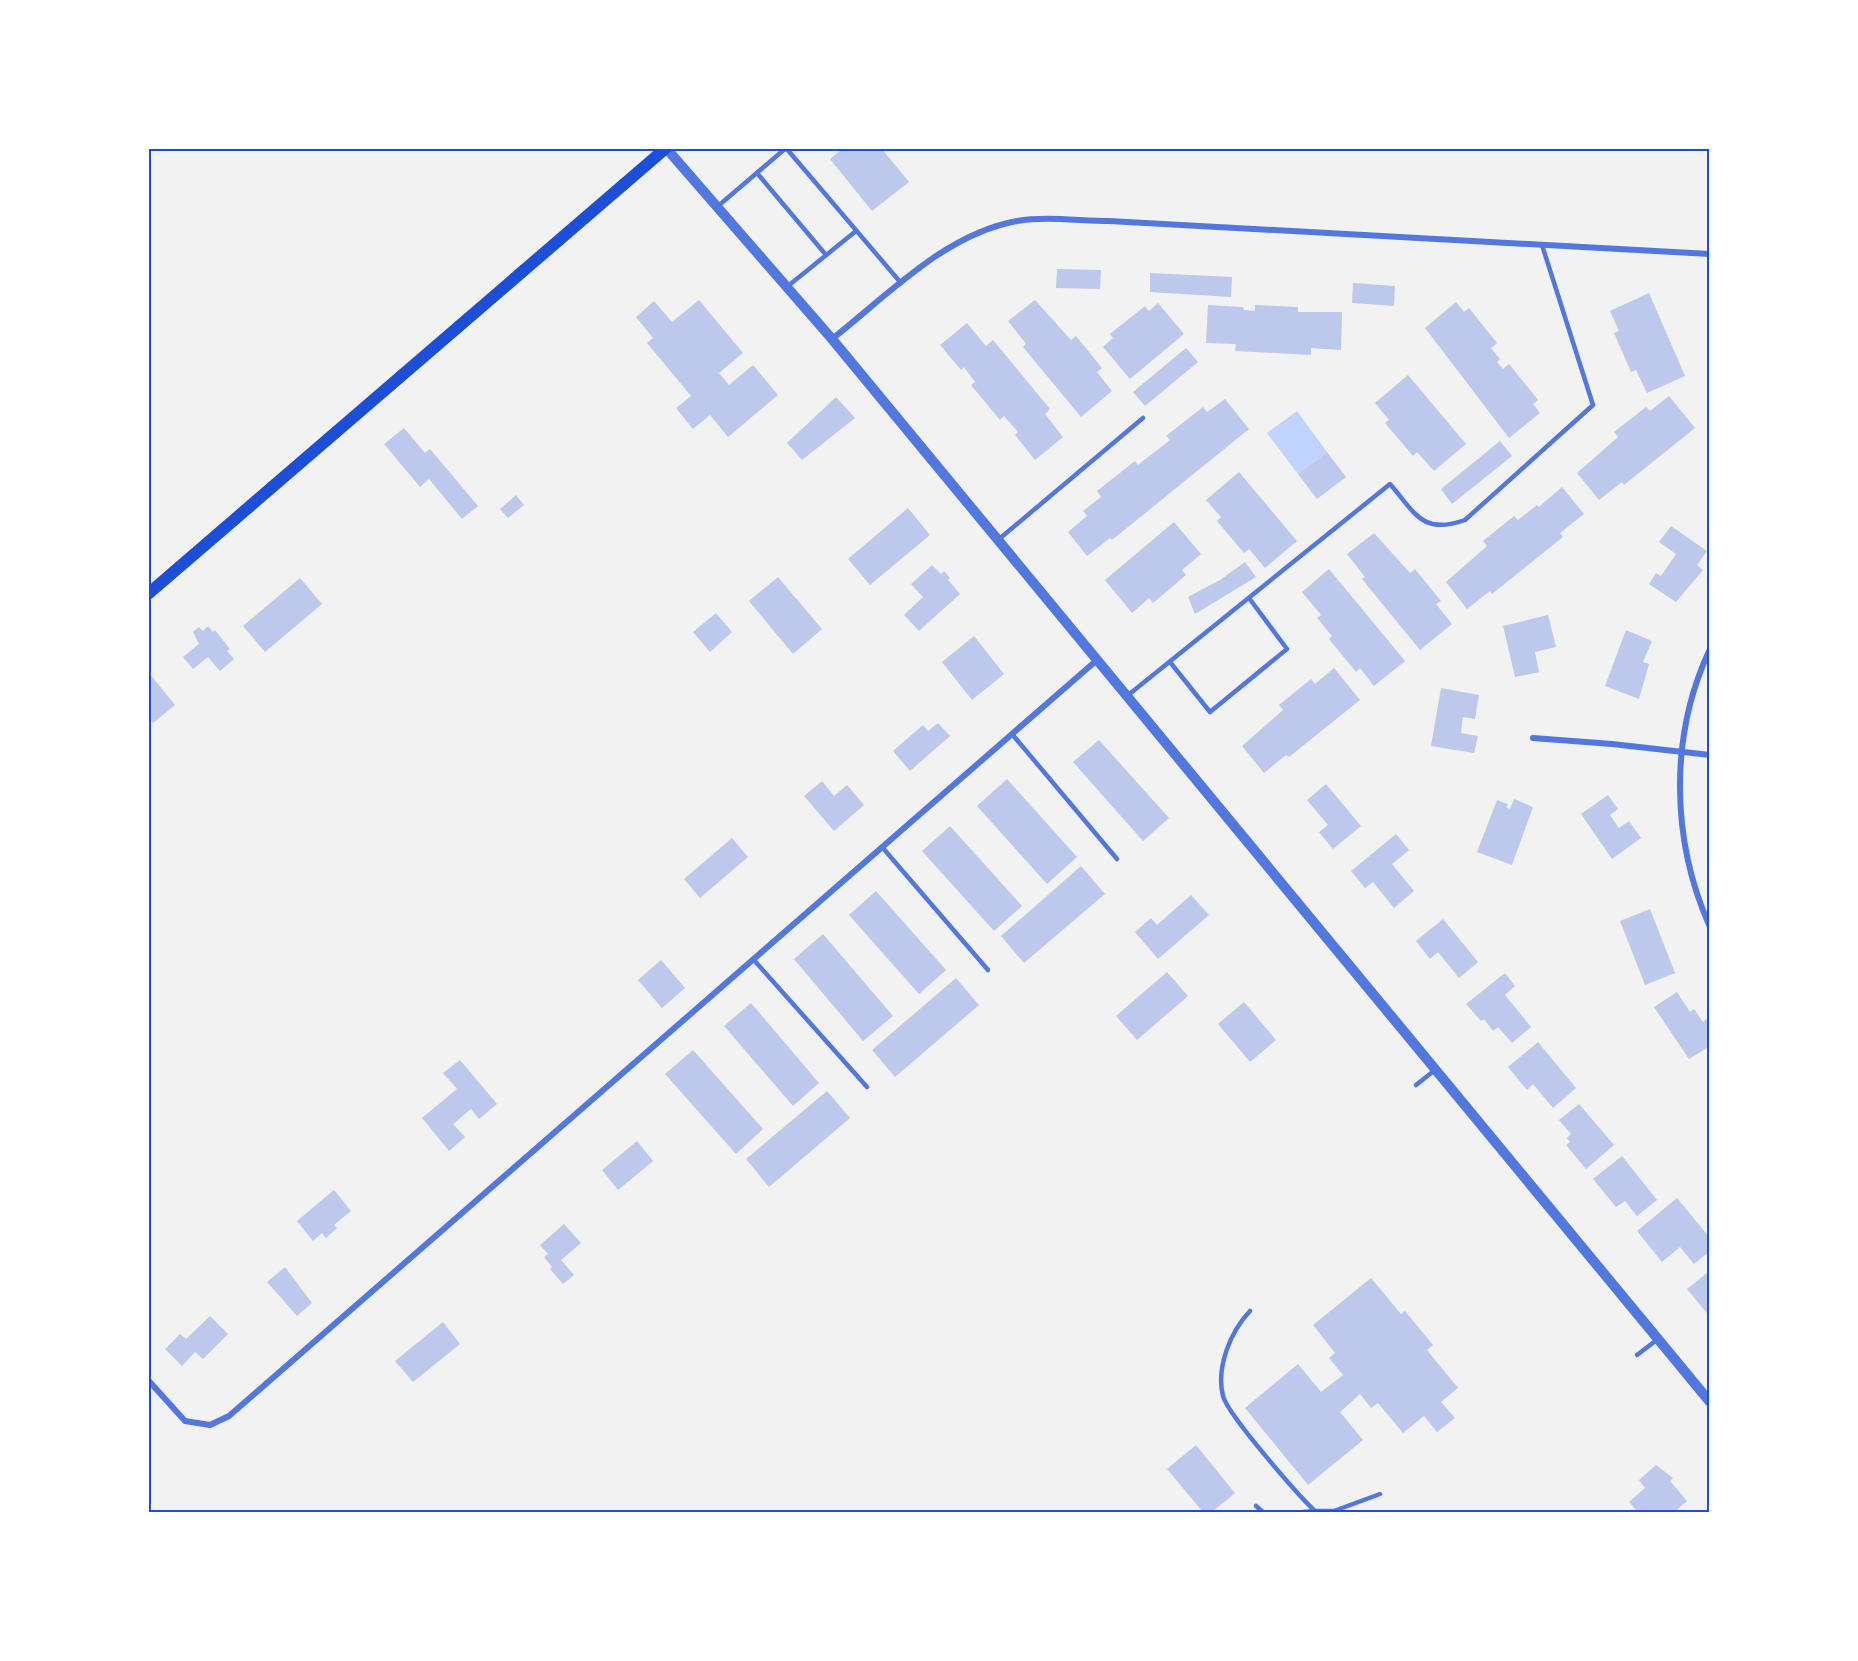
<svg xmlns="http://www.w3.org/2000/svg" width="1858" height="1661" font-family="'Open Sans',sans-serif">
	<style>
		.water { fill: #bfd3fe }
		.building { fill: #bdc9ec }
		.lines { fill: none; stroke-linecap: round; stroke-linejoin: round }
		.service { stroke: #5277de; stroke-width: 4.5 }
		.minor { stroke: #5277de; stroke-width: 6 }
		.tertiary { stroke: #5277de; stroke-width: 10 }
		.secondary { stroke: #1d4ed8; stroke-width: 12 }
		.neatline { fill: none; stroke: #1d4ed8; stroke-width: 2 }
	</style>
	<rect width="100%" height="100%" fill="#f2f2f2"/>
	<path class="water" d="M1297,411L1327,452L1298,474L1267,433Z"/>
	<g class="building">
		<path d="M844,148H881L909,182L872,211L830,159Z"/>
		<path d="M1057,269L1101,270L1100,289L1056,288Z"/>
		<path d="M1150,273L1232,277L1231,297L1150,292Z"/>
		<path d="M1353,283L1395,286L1394,306L1352,303Z"/>
		<path d="M1649,293L1685,376L1647,393L1636,370L1631,372L1614,333L1619,331L1610,311Z"/>
		<path d="M699,300L743,353L719,373L729,385L753,365L778,395L728,437L710,415L693,429L676,408L691,396L647,343L653,338L636,317L654,301L672,322Z"/>
		<path d="M1035,300L1071,340L1076,336L1102,368L1097,372L1112,391L1081,417L1023,347L1026,344L1008,321Z"/>
		<path d="M1456,302L1464,312L1469,308L1497,343L1491,348L1500,359L1497,362L1503,369L1509,364L1538,400L1533,404L1540,413L1509,438L1425,328Z"/>
		<path d="M1158,303L1184,334L1130,379L1103,347L1113,338L1110,334L1145,306L1149,311Z"/>
		<path d="M1208,305L1243,307L1244,310L1255,311V305L1298,307V312H1342L1341,350L1311,348V355L1235,351L1236,344L1206,343Z"/>
		<path d="M967,323L986,346L993,340L1050,409L1045,414L1063,437L1035,460L1015,435L1018,432L1004,416L1000,420L971,385L975,382L964,367L961,370L940,345Z"/>
		<path d="M1186,348L1198,362L1145,406L1133,392Z"/>
		<path d="M1408,375L1466,444L1434,471L1417,452L1413,456L1385,423L1389,420L1375,403Z"/>
		<path d="M1669,396L1695,428L1624,485L1622,482L1599,500L1577,473L1618,437L1614,432L1646,407L1650,411Z"/>
		<path d="M836,397L855,418L802,460L787,443Z"/>
		<path d="M1225,399L1249,429L1112,540L1110,538L1087,556L1068,532L1087,516L1083,511L1101,497L1097,491L1135,461L1138,465L1170,440L1166,436L1203,407L1207,412Z"/>
		<path d="M404,428L425,453L430,449L478,506L462,519L429,479L420,487L384,444Z"/>
		<path d="M1500,441L1512,456L1452,504L1441,489Z"/>
		<path d="M1327,452L1346,477L1317,499L1298,474Z"/>
		<path d="M1239,472L1297,541L1265,568L1249,549L1244,553L1217,521L1221,517L1206,500Z"/>
		<path d="M1562,487L1584,514L1560,533L1563,537L1492,594L1490,591L1467,609L1446,582L1487,546L1483,541L1514,516L1518,520L1537,505L1539,507Z"/>
		<path d="M516,495L524,505L508,518L500,509Z"/>
		<path d="M908,508L930,535L870,585L848,559Z"/>
		<path d="M1174,522L1201,554L1182,570L1186,575L1153,603L1149,598L1132,613L1105,580Z"/>
		<path d="M1671,526L1707,551L1697,565L1703,570L1676,602L1649,584L1656,573L1661,576L1676,554L1659,542Z"/>
		<path d="M1374,533L1410,573L1415,569L1441,601L1436,604L1452,624L1420,650L1362,579L1365,577L1347,554Z"/>
		<path d="M1245,562L1256,577L1195,614L1188,597L1220,580Z"/>
		<path d="M932,565L941,574L944,571L950,578L948,580L960,594L919,631L904,615L923,597L911,584Z"/>
		<path d="M1329,569L1405,661L1374,686L1360,668L1356,672L1329,639L1332,636L1317,618L1321,615L1302,592Z"/>
		<path d="M778,577L822,629L793,654L749,601Z"/>
		<path d="M300,578L322,604L265,652L243,626Z"/>
		<path d="M716,613L732,632L710,652L693,632Z"/>
		<path d="M1548,615L1556,647L1535,652L1539,672L1515,677L1503,626Z"/>
		<path d="M208,626L213,632L215,630L230,649L227,651L234,659L220,671L208,657L193,669L183,657L199,644L193,632L199,627L203,631Z"/>
		<path d="M1626,630L1652,641L1643,662L1649,664L1639,699L1605,686Z"/>
		<path d="M974,636L1004,674L972,700L942,662Z"/>
		<path d="M1334,668L1360,700L1289,757L1286,755L1264,773L1242,746L1283,710L1279,705L1311,679L1315,684Z"/>
		<path d="M148,672L175,705L153,723L151,720L148,722Z"/>
		<path d="M1441,688L1479,695L1475,719L1463,717L1461,733L1478,736L1474,753L1431,746Z"/>
		<path d="M938,723L950,736L910,771L893,751L923,725L928,731Z"/>
		<path d="M1099,740L1169,818L1143,841L1073,762Z"/>
		<path d="M1007,779L1077,857L1047,884L977,806Z"/>
		<path d="M822,781L834,796L847,785L864,805L834,831L804,796Z"/>
		<path d="M1326,784L1361,826L1333,849L1319,832L1328,825L1307,800Z"/>
		<path d="M1608,795L1618,809L1610,815L1619,828L1629,821L1641,838L1612,859L1581,814Z"/>
		<path d="M1514,799L1533,807L1512,865L1477,852L1497,800L1508,804L1506,807L1510,809Z"/>
		<path d="M950,826L1022,906L994,931L922,851Z"/>
		<path d="M1396,834L1409,850L1392,864L1414,891L1394,908L1373,882L1365,888L1351,871Z"/>
		<path d="M732,838L748,857L700,898L684,879Z"/>
		<path d="M1081,866L1105,894L1024,963L1001,936Z"/>
		<path d="M876,891L946,970L919,994L849,915Z"/>
		<path d="M1191,895L1209,915L1158,959L1135,932L1151,918L1157,925Z"/>
		<path d="M1650,909L1675,973L1645,985L1620,921Z"/>
		<path d="M1443,919L1478,962L1459,978L1438,952L1430,959L1416,941Z"/>
		<path d="M823,934L893,1016L863,1041L794,959Z"/>
		<path d="M661,960L685,988L662,1008L638,980Z"/>
		<path d="M1167,972L1188,996L1137,1040L1116,1016Z"/>
		<path d="M1505,973L1515,986L1505,995L1531,1027L1512,1043L1498,1027L1493,1031L1484,1019L1481,1021L1466,1004Z"/>
		<path d="M956,978L979,1005L895,1077L872,1050Z"/>
		<path d="M1677,992L1690,1012L1694,1009L1703,1022L1708,1018L1710,1020V1046L1689,1059L1654,1007Z"/>
		<path d="M1244,1002L1276,1040L1250,1062L1218,1024Z"/>
		<path d="M751,1003L819,1083L793,1106L724,1026Z"/>
		<path d="M1538,1042L1576,1088L1553,1108L1533,1084L1527,1090L1508,1067Z"/>
		<path d="M693,1050L763,1129L736,1154L665,1074Z"/>
		<path d="M460,1060L497,1104L479,1119L471,1109L453,1124L465,1137L449,1151L422,1118L457,1089L443,1073Z"/>
		<path d="M827,1091L850,1118L769,1187L746,1159Z"/>
		<path d="M1579,1104L1614,1145L1586,1169L1566,1145L1570,1142L1567,1138L1571,1134L1559,1120Z"/>
		<path d="M637,1141L653,1161L618,1190L602,1170Z"/>
		<path d="M1622,1156L1657,1200L1637,1216L1625,1201L1616,1207L1593,1179Z"/>
		<path d="M334,1190L351,1211L334,1225L337,1228L326,1238L322,1233L313,1241L297,1221Z"/>
		<path d="M1677,1198L1710,1238V1251L1694,1264L1680,1247L1662,1262L1637,1231Z"/>
		<path d="M564,1224L581,1243L561,1260L574,1275L563,1284L550,1269L552,1267L544,1257L548,1254L540,1245Z"/>
		<path d="M285,1267L312,1303L297,1316L267,1282Z"/>
		<path d="M1707,1273L1710,1276V1317L1687,1289Z"/>
		<path d="M1371,1278L1401,1314L1405,1311L1433,1345L1427,1350L1458,1388L1441,1402L1455,1418L1437,1432L1424,1416L1403,1433L1378,1403L1371,1408L1360,1394L1340,1412L1363,1440L1308,1485L1245,1408L1298,1364L1321,1392L1343,1375L1329,1358L1335,1353L1313,1325Z"/>
		<path d="M210,1316L228,1334L203,1359L195,1352L182,1366L165,1349L180,1334L186,1339Z"/>
		<path d="M443,1322L460,1344L413,1382L395,1361Z"/>
		<path d="M1196,1445L1235,1493L1212,1512H1203L1167,1469Z"/>
		<path d="M1656,1465L1673,1478L1670,1481L1687,1501L1674,1512H1638L1629,1502L1645,1488L1639,1480Z"/>
	</g>
	<g class="lines">
		<g class="service">
			<path d="M786,148L901,283"/>
			<path d="M757,173L826,255"/>
			<path d="M717,207L786,148"/>
			<path d="M788,286L856,231"/>
			<path d="M998,540L1143,418"/>
			<path d="M1170,662L1210,712L1287,649L1249,598"/>
			<path d="M1127,696L1390,484C1416,514 1422,535 1465,520L1593,405L1542,245"/>
			<path d="M1012,734L1117,859"/>
			<path d="M882,847L988,970"/>
			<path d="M753,959L867,1087"/>
			<path d="M1416,1085L1435,1070"/>
			<path d="M1250,1311C1230,1332 1216,1368 1223,1396C1228,1415 1298,1495 1315,1511H1334L1380,1494"/>
			<path d="M1637,1355L1658,1339"/>
			<path d="M1256,1506L1263,1512"/>
			<path d="M1303,1512L1315,1511"/>
		</g>
		<g class="minor">
			<path d="M832,339C888,295 945,234 1017,221C1046,216 1080,221 1109,221L1710,254"/>
			<path d="M1710,649C1669,736 1671,840 1710,927"/>
			<path d="M1533,738L1612,744L1710,755"/>
			<path d="M148,1380L185,1421L210,1425L229,1416L1097,660"/>
		</g>
		<path class="tertiary" d="M666,148L832,339L1710,1402"/>
		<path class="secondary" d="M148,594L666,148"/>
	</g>
	<rect width="1858" height="1661" fill="none" stroke="#ffffff" stroke-width="300"/>
	<rect x="150" y="150" width="1558" height="1361" class="neatline"/>
</svg>
